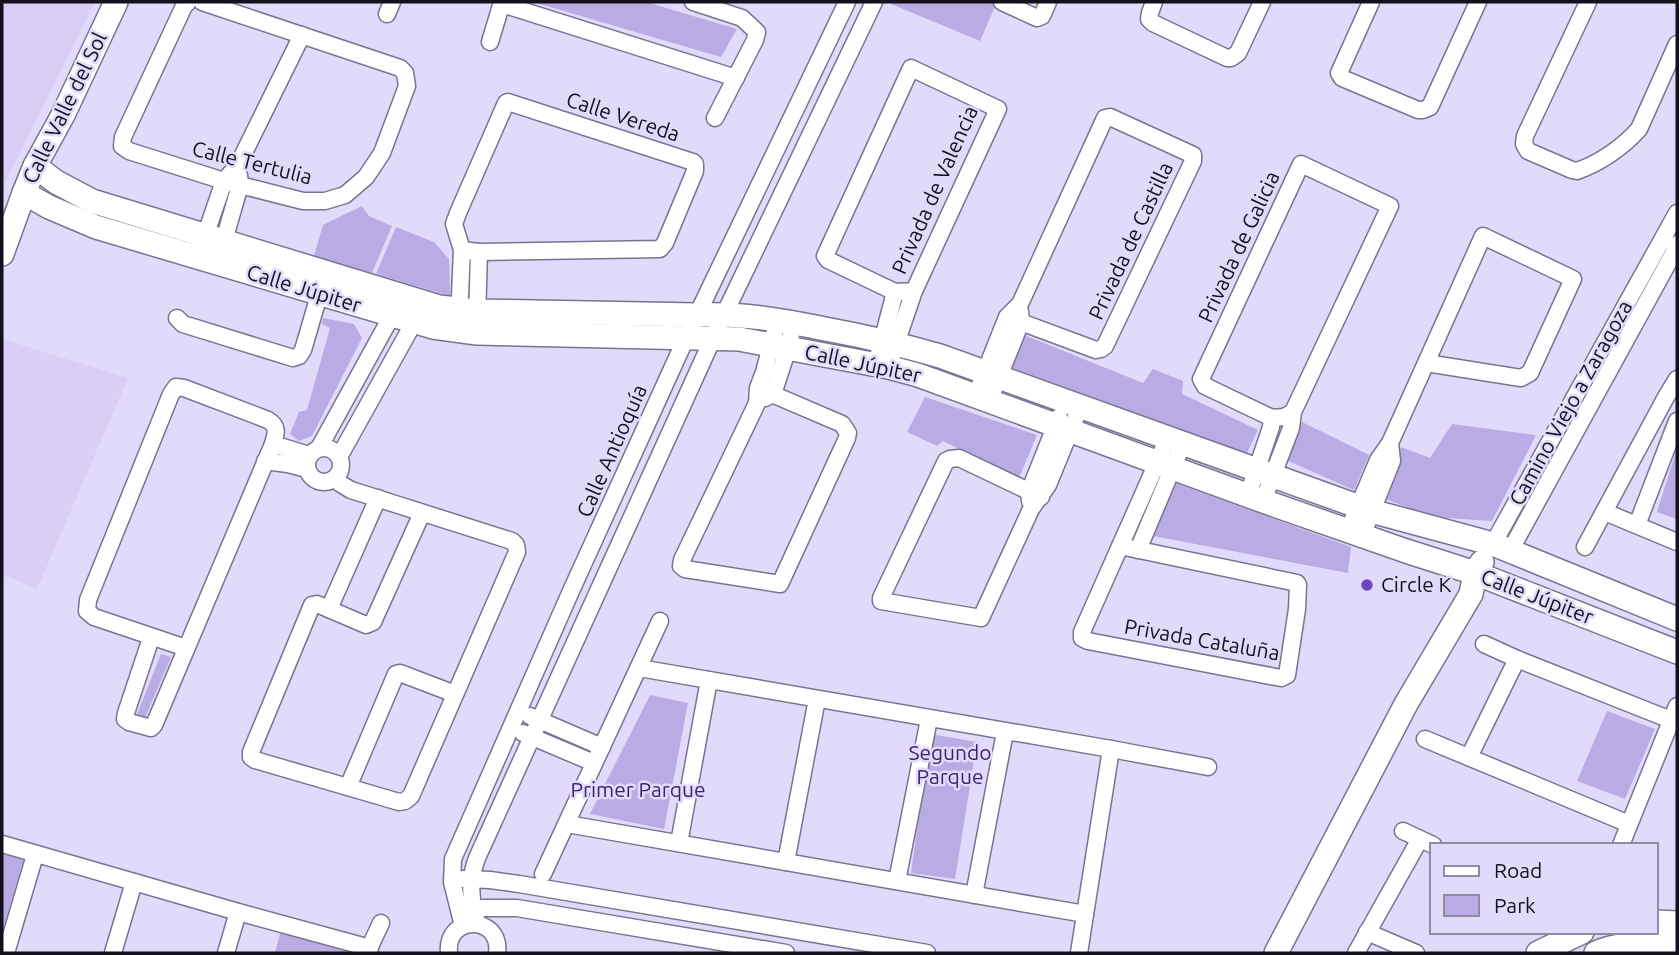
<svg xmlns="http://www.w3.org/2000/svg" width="1679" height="955" font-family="Ubuntu,sans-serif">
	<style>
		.built { fill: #d8cef6 }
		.green { fill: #b9abe4 }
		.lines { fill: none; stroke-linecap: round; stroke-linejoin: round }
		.street-casing { stroke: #7a7390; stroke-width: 19 }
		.secondary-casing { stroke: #7a7390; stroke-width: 26 }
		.street { stroke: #fff; stroke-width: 16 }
		.secondary { stroke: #fff; stroke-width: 23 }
		.poi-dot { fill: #7145bd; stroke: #e2dafb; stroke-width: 2.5 }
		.labels { text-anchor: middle; stroke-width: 5; stroke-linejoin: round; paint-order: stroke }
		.street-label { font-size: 21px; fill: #14111d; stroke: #e2dafb }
		.poi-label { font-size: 21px; fill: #14111d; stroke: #e2dafb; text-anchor: start }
		.park-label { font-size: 21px; fill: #402370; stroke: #e2dafb }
	</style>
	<rect width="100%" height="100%" fill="#e2dafb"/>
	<g class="built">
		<path d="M2,2H95L2,188Z"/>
		<path d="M2,339L128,378L37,589L2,574Z"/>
	</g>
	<g class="green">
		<path d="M533,2H646L737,29L721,57Z"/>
		<path d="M892,2H997L980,41L891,4Z"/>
		<path d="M362,206L369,216L392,226L372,273L314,256L323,225Z"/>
		<path d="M396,227L434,242L449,259L450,296L376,274Z"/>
		<path d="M323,318L354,324L362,338L312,436L299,441L290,434L299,412L307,410L330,328L322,324Z"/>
		<path d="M1024,335L1143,383L1153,369L1183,381L1182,394L1258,430L1247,453L1007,371Z"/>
		<path d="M925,397L1037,435L1019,478L943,441L937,446L907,432Z"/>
		<path d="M1300,421L1369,455L1354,490L1286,460Z"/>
		<path d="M1452,424L1536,435L1492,521L1433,517L1385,499L1401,447L1430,458Z"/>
		<path d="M1677,448V519L1657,512Z"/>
		<path d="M1175,483L1351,547L1348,573L1153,536Z"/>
		<path d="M161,654L171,657L145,718L137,714Z"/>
		<path d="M650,695L688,703L664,829L590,814Z"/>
		<path d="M1607,711L1655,729L1625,799L1577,781Z"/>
		<path d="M930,734L977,742L955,879L911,873Z"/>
		<path d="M2,852L24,858L2,933Z"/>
		<path d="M281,930L352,948L350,953H275Z"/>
	</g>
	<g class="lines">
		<defs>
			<g id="street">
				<path d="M188,2L184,6L123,137L122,146L129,151L224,181L303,201H325L345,195L366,177L382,153L407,86L405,73L400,68L202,2"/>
				<path d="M693,2L742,18L757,32L755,40L715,118"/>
				<path d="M1002,2L1037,18L1042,16L1048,2"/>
				<path d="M1154,2L1150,13L1149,19L1153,23L1227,58H1231L1238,53L1262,2"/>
				<path d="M1371,2L1339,73L1342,78L1418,110H1423L1430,107L1478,2"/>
				<path d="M1588,2L1525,136L1524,144L1528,151L1572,170L1577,171C1600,163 1623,147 1639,129L1677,44"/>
				<path d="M502,4L736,78"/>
				<path d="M387,14L392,2"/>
				<path d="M490,42L502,2"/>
				<path d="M202,245L224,181L238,165L302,35"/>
				<path d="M221,251L240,185L239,175"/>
				<path d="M177,318L183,324L293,358L299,356L303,350L322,285"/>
				<path d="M459,318L462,250L454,224L458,213L506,103L508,102L693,162L695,164V171L665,243L660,249L479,252L462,250"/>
				<path d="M477,320L479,252"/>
				<path d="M876,365L895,292"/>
				<path d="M888,367L914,291L998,109L911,68L825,256L828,260L895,292L914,291"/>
				<path d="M758,388L842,424L848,433L847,438L780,584L685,569L681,566L682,560L757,403L758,388L764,372L778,320"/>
				<path d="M976,395L1007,317L1020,304L1105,118L1110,117L1193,155V161L1105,346L1101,349L1096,350L1007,317"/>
				<path d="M765,398L773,394L788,348L794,322"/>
				<path d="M989,401L1021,322L1020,311"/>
				<path d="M273,444L309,455"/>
				<circle cx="324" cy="465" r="17"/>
				<path d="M319,448L396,308"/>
				<path d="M339,457L418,315"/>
				<path d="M265,461L288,464L307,469"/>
				<path d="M335,478L341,484L351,490L512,541L516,545L517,552L411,796L405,801L399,802L255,760L251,757V752L312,605L317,604L366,625L373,622L422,513"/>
				<path d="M1248,495L1271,427L1272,418"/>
				<path d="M1041,497L959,458L950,459L946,461L881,598V601L981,618L1031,509L1048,485L1080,407"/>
				<path d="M1030,501L1029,492L1059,417"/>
				<path d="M1263,501L1291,428L1293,412L1390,206L1301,164L1201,379L1205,386L1272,418L1284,417L1293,412"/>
				<path d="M1605,512L1677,542"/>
				<path d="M1637,525L1677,421"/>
				<path d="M1348,531L1378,460L1390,443L1483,236L1573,279L1530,373L1521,378L1426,363"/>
				<path d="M1362,536L1392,461L1390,443"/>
				<path d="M1493,544L1677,213"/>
				<path d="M1120,546L1297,583L1298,585L1297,609L1287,675L1281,678L1088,641L1082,638V632L1168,438"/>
				<path d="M1585,547L1666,397L1677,379"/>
				<path d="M1138,550L1183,443"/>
				<path d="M1510,551L1673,254L1677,244"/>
				<path d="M329,609L378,498"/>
				<path d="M151,638L126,713L125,719L129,722L151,728L154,725L273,444C276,433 279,427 268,420L184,388L176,387L171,394L88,600L87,611L94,617L186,648"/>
				<path d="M1484,644L1517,659L1671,720"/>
				<path d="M639,668L1111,749L1208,767"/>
				<path d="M530,716L602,747"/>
				<path d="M523,733L594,763"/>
				<path d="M1425,739L1629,824"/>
				<path d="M1469,757L1517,659"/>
				<path d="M348,787L396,674L400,673L455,694"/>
				<path d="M567,824L1085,914"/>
				<path d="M1403,831L1433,845"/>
				<path d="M679,843L709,680"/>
				<path d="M2,844L238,912L370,948"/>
				<path d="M1621,845L1677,706"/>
				<path d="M786,862L817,699"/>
				<path d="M543,874L660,621"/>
				<path d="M463,879L490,880L519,884L927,953"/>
				<path d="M897,881L929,719"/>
				<path d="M974,895L1005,732"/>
				<path d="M466,911L484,908H517L786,953"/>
				<path d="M477,924C471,901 468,881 477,858L713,338L874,2"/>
				<path d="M463,926L452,882L453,859L571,591L686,338L847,2"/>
				<path d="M1367,932L1416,953"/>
				<path d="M6,953L35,855"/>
				<path d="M113,953L134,882"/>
				<path d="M226,953L238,912"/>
				<path d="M367,953L381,923"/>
				<path d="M449,953C445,914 502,915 497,953"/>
				<path d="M1079,953L1111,749"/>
				<path d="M1356,953L1420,839"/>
			</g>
			<g id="secondary">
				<path d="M35,166L56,182L92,201L439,307L477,311L697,315C740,313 782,320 825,329C864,336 902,345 940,356L1371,511L1493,544L1677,619"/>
				<path d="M24,193L49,207L96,227L433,327L477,333L739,339L888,367L918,375L1263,501L1406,551L1475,573L1677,652"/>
				<path d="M2,254L24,193L35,166L63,115L116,2"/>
				<path d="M1656,922L1677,923"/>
				<path d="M1276,953L1406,704L1471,594L1475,573L1482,562"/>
				<path d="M1538,953L1582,932"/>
				<path d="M1596,953C1618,943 1653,943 1677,945"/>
			</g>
		</defs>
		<use href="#street" class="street-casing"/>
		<use href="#secondary" class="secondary-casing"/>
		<use href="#street" class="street"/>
		<use href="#secondary" class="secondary"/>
	</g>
	<circle class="poi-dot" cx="1367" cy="585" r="7"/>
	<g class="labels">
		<g class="street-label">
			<text transform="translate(65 108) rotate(-64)" y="7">Calle Valle del Sol</text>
			<text transform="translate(623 117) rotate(18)" y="7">Calle Vereda</text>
			<text transform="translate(252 163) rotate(14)" y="7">Calle Tertulia</text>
			<text transform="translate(935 190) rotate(-66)" y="7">Privada de Valencia</text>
			<text transform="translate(1131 241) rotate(-65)" y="7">Privada de Castilla</text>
			<text transform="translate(1239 247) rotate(-65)" y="7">Privada de Galicia</text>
			<text transform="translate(304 289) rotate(17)" y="7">Calle Júpiter</text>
			<text transform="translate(863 364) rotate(12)" y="7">Calle Júpiter</text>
			<text transform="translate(1571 403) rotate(-61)" y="7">Camino Viejo a Zaragoza</text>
			<text transform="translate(612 451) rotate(-66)" y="7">Calle Antioquía</text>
			<text transform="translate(1537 597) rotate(21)" y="7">Calle Júpiter</text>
			<text transform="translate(1202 640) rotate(10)" y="7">Privada Cataluña</text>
		</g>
		<g class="poi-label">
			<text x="1381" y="592">Circle K</text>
		</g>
		<g class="park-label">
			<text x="950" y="760">Segundo<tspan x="950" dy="24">Parque</tspan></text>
			<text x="638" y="797">Primer Parque</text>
		</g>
	</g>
	<rect width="1679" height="955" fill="none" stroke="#14111d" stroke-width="7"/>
	<rect x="1430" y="843" width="228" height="91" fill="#e2dafb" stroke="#908aa2" stroke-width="2"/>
	<rect x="1444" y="866" width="35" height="10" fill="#ffffff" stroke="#908aa2" stroke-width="2"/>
	<text x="1494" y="878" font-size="21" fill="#14111d">Road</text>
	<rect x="1444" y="895" width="35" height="21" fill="#b9abe4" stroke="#908aa2" stroke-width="2"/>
	<text x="1494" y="913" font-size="21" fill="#14111d">Park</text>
</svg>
